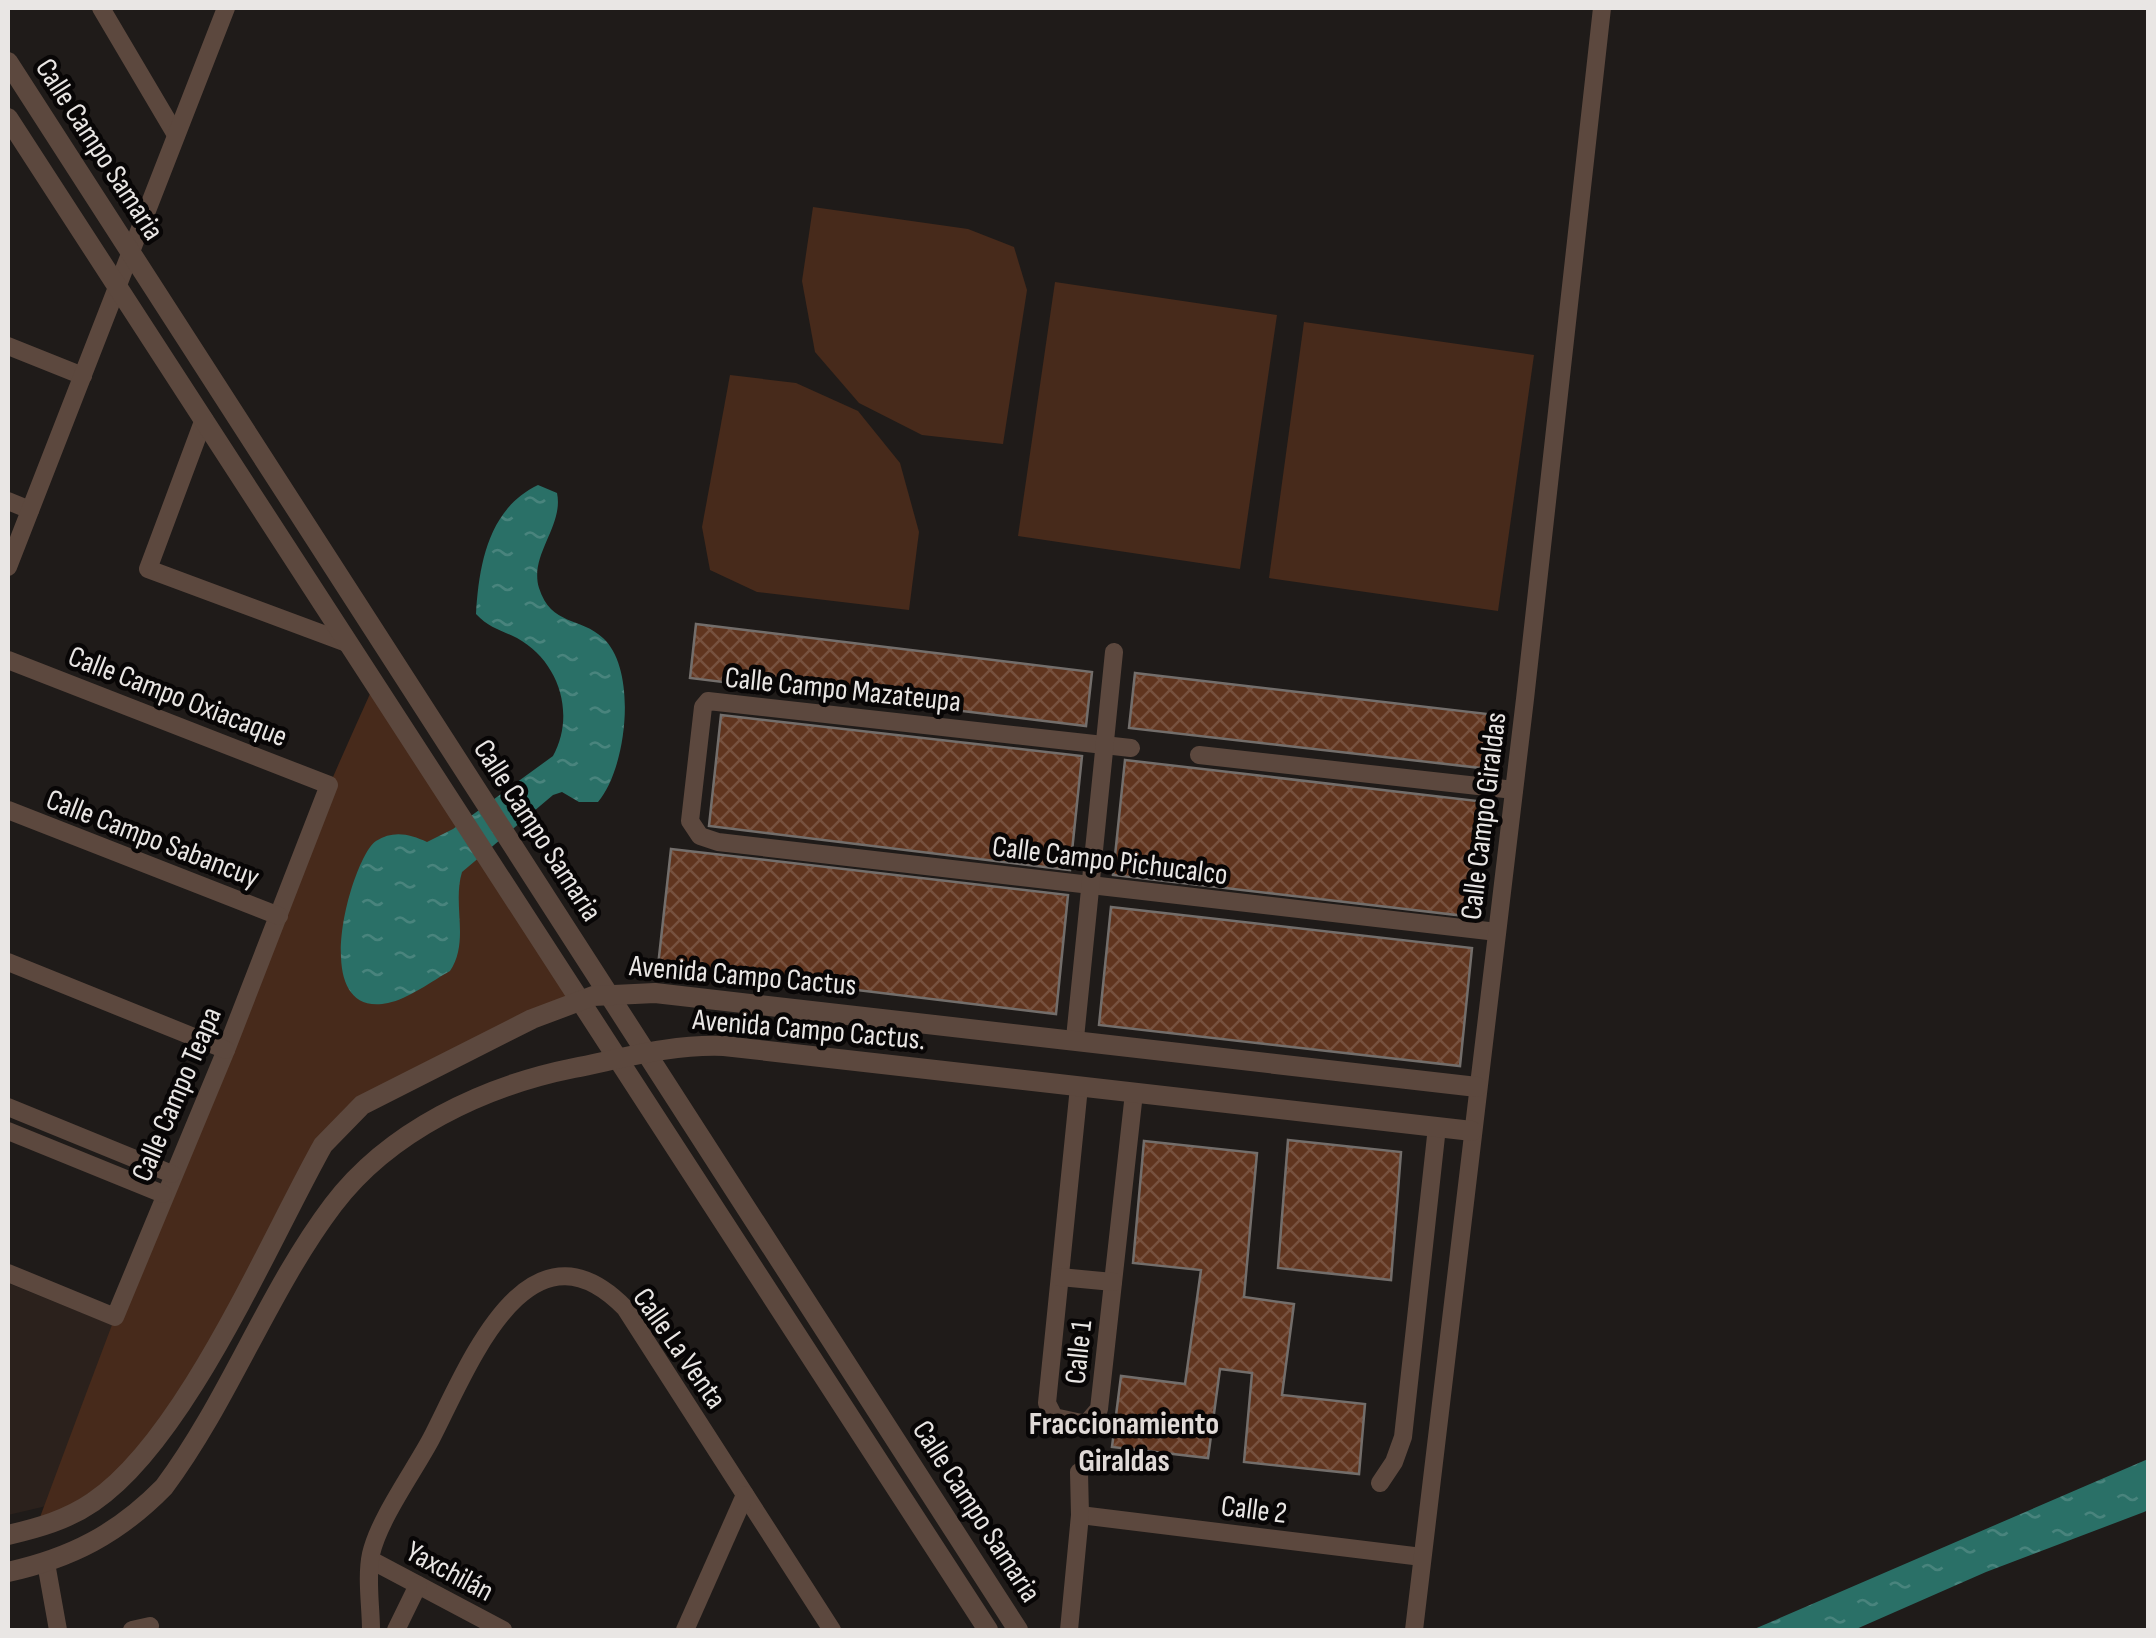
<svg xmlns="http://www.w3.org/2000/svg" width="2156" height="1638" font-family="'Sofia Sans Condensed',sans-serif">
	<style>
		.built { fill: #2b211c }
		.green { fill: #472a1b }
		.water { fill: url(#water-ripples) }
		.building { fill: url(#building-cross-hatch); stroke: #736e6b; stroke-width: 2.5 }
		.lines { fill: none; stroke-linecap: round; stroke-linejoin: round }
		.minor { stroke: #5c483e; stroke-width: 18 }
		.tertiary { stroke: #5c483e; stroke-width: 20 }
		.labels { text-anchor: middle; stroke-width: 9; stroke-linejoin: round; paint-order: stroke }
		.street-label { font-size: 30px; fill: #e9e6e4; stroke: #080606 }
		.neighbourhood-label { font-size: 32px; font-weight: bold; fill: #e0dad7; stroke: #080606 }
	</style>
	<defs>
		<pattern id="water-ripples" width="26" height="14" patternUnits="userSpaceOnUse" patternTransform="scale(2.5)"><rect width="26" height="14" fill="#2a7067"/><path d="M2 4q2-2 4 0t4 0M15 11q2-2 4 0t4 0" fill="none" stroke="#49847d"/></pattern>
		<pattern id="building-cross-hatch" width="8" height="8" patternUnits="userSpaceOnUse" patternTransform="scale(2.5)"><rect width="8" height="8" fill="#60351f"/><path d="M0 0l8 8M0 8l8-8" fill="none" stroke="#77523f"/></pattern>
	</defs>
	<rect width="100%" height="100%" fill="#1f1b19"/>
	<path class="built" d="M8,1283L117,1327L55,1504L8,1515Z"/>
	<g class="green">
		<path d="M813,207L968,229L1014,247L1027,290L1003,444L922,435L859,403L815,352L802,281Z"/>
		<path d="M1055,282L1277,315L1240,569L1018,536Z"/>
		<path d="M1304,322L1534,355L1498,611L1269,578Z"/>
		<path d="M730,375L796,383L858,411L900,463L919,532L909,610L757,592L710,570L702,527Z"/>
		<path d="M374,685L579,1000L353,1111L142,1458L36,1528C141,1245 249,960 374,685Z"/>
	</g>
	<g class="water">
		<path d="M538,485L557,493C564,526 529,555 539,588C551,626 581,617 603,638C638,670 627,768 598,802H579L562,792L553,795L462,872C452,905 470,941 450,971C432,981 408,999 388,1003C305,1020 352,857 376,841C393,830 410,834 427,842L453,829L553,756C576,714 559,661 517,638C501,630 489,628 476,614C479,565 488,509 538,485Z"/>
		<path d="M2148,1459V1510L2144,1512L1986,1572L1854,1630H1752Z"/>
	</g>
	<g class="building">
		<path d="M696,624L1092,672L1086,726L690,678Z"/>
		<path d="M1135,673L1496,715L1490,769L1129,728Z"/>
		<path d="M721,715L1082,756L1070,870L709,826Z"/>
		<path d="M1125,760L1486,802L1474,917L1113,875Z"/>
		<path d="M671,849L1068,895L1056,1014L658,966Z"/>
		<path d="M1111,907L1472,948L1460,1066L1099,1025Z"/>
		<path d="M1288,1140L1401,1152L1391,1280L1278,1268Z"/>
		<path d="M1144,1141L1257,1153L1244,1297L1294,1304L1282,1395L1365,1404L1359,1474L1244,1462L1252,1373L1220,1369L1208,1458L1112,1447L1121,1376L1185,1384L1201,1270L1133,1263Z"/>
	</g>
	<g class="lines">
		<g class="minor">
			<path d="M101,8L176,135"/>
			<path d="M8,346L83,376"/>
			<path d="M204,419L148,569L347,643"/>
			<path d="M8,501L30,510"/>
			<path d="M8,567L226,8"/>
			<path d="M8,660L329,785L226,1050L115,1317L8,1273"/>
			<path d="M1131,748L708,701L703,707L690,821L700,836L718,842L1497,932"/>
			<path d="M1199,755L1514,790"/>
			<path d="M8,810L279,916"/>
			<path d="M8,962L226,1050"/>
			<path d="M1075,1038L1114,652"/>
			<path d="M1079,1087L1047,1403L1054,1417L1086,1424L1099,1409L1134,1093"/>
			<path d="M8,1107L172,1174"/>
			<path d="M8,1131L163,1194"/>
			<path d="M1060,1277L1113,1282"/>
			<path d="M1380,1483L1394,1462L1403,1437L1437,1127"/>
			<path d="M1080,1515L1422,1557"/>
			<path d="M371,1560L503,1630"/>
			<path d="M46,1563L58,1630"/>
			<path d="M132,1630L150,1626"/>
			<path d="M371,1630C371,1607 366,1577 371,1554C379,1519 414,1471 431,1439C467,1370 527,1208 625,1308L832,1630"/>
			<path d="M396,1630L418,1585"/>
			<path d="M685,1630L745,1495"/>
			<path d="M1069,1630L1080,1515L1079,1472"/>
			<path d="M1414,1630L1525,699L1602,8"/>
		</g>
		<g class="tertiary">
			<path d="M8,62L1018,1630"/>
			<path d="M8,118L988,1630"/>
			<path d="M8,1535C38,1528 67,1520 93,1502C185,1440 267,1245 323,1145L362,1105L532,1019L593,996L655,993L1477,1087"/>
			<path d="M8,1572C71,1558 118,1534 164,1487C229,1400 268,1291 333,1205C389,1131 484,1086 574,1068C624,1058 672,1044 724,1046L1472,1131"/>
		</g>
	</g>
	<g class="labels">
		<g class="street-label">
			<text transform="translate(100 149) rotate(57)" y="10">Calle Campo Samaria</text>
			<text transform="translate(843 689) rotate(6)" y="10">Calle Campo Mazateupa</text>
			<text transform="translate(178 696) rotate(21)" y="10">Calle Campo Oxiacaque</text>
			<text transform="translate(1483 816) rotate(-83)" y="10">Calle Campo Giraldas</text>
			<text transform="translate(538 830) rotate(57)" y="10">Calle Campo Samaria</text>
			<text transform="translate(153 838) rotate(21)" y="10">Calle Campo Sabancuy</text>
			<text transform="translate(1110 860) rotate(7)" y="10">Calle Campo Pichucalco</text>
			<text transform="translate(743 975) rotate(5)" y="10">Avenida Campo Cactus</text>
			<text transform="translate(809 1029) rotate(5)" y="10">Avenida Campo Cactus.</text>
			<text transform="translate(176 1094) rotate(-67)" y="10">Calle Campo Teapa</text>
			<text transform="translate(680 1348) rotate(55)" y="10">Calle La Venta</text>
			<text transform="translate(1078 1352) rotate(-84)" y="10">Calle 1</text>
			<text transform="translate(1254 1509) rotate(7)" y="10">Calle 2</text>
			<text transform="translate(977 1511) rotate(57)" y="10">Calle Campo Samaria</text>
			<text transform="translate(450 1571) rotate(28)" y="10">Yaxchilán</text>
		</g>
		<g class="neighbourhood-label">
			<text x="1124" y="1434">Fraccionamiento<tspan x="1124" dy="37">Giraldas</tspan></text>
		</g>
	</g>
	<rect width="2156" height="1638" fill="none" stroke="#e9e6e4" stroke-width="20"/>
</svg>
